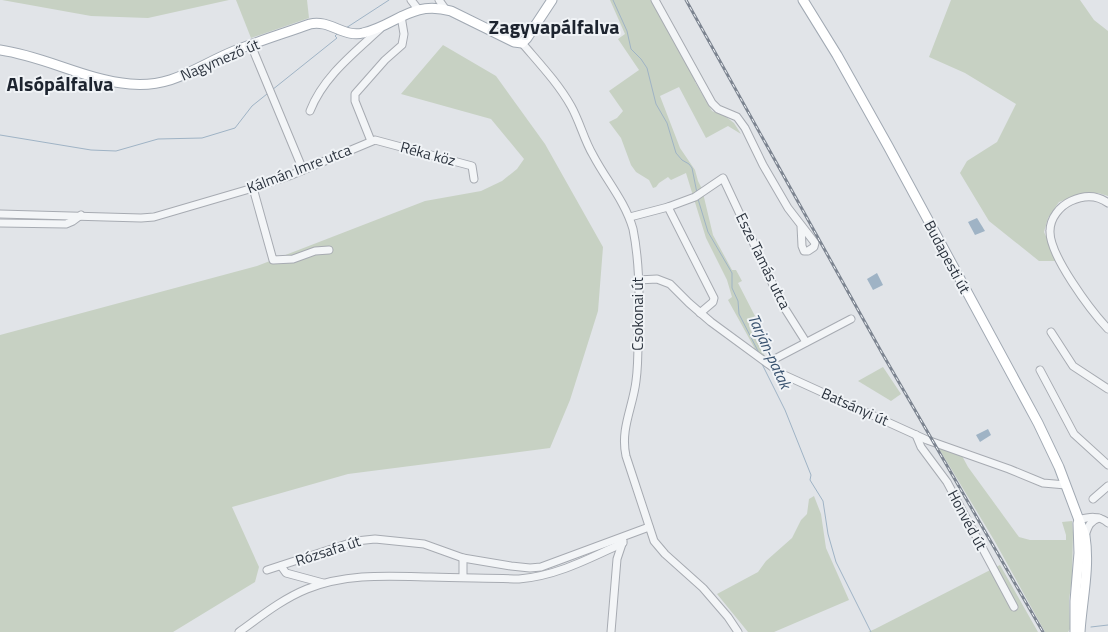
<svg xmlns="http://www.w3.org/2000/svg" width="1108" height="632" font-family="'Titillium Web',sans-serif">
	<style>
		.green { fill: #c7d1c3 }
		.water { fill: #9fb3c5 }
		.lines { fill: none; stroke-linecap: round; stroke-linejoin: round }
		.stream { stroke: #9fb3c5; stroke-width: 1 }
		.minor-casing { stroke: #a7abb2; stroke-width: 9 }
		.major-casing { stroke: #a1a9b3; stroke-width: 11 }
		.minor { stroke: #f3f5f7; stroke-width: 7 }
		.major { stroke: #fff; stroke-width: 9 }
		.rail-casing { stroke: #7c8490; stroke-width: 3 }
		.rail { stroke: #f0f3f6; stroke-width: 1; stroke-dasharray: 4; stroke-linecap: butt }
		.labels { text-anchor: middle; stroke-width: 4; stroke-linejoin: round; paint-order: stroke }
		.street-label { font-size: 15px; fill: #2b333e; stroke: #f0f3f6 }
		.water-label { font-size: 16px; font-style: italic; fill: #39526f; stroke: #f0f3f6 }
		.district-label { font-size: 20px; font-weight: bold; fill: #1d242f; stroke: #f0f3f6 }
	</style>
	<rect width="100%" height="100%" fill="#e1e4e8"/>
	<g class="green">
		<path d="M2,0H229L148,18L91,16Z"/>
		<path d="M236,0H307L309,18L251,38Z"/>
		<path d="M610,0H659L703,78L695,82L712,111L725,116L734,123L741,134L728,126L706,138L679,87L660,96L680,148L695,170L698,181L702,189L713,235L732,270H736L742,281L738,283L755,316L748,320L750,329L766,358L755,349L728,300L732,297L727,280L706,238L686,173L671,180L668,177L659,183L656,187L653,188L649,180L636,172L631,165L621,138L609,122L617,118L623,111L609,91L639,70L618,39L625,34Z"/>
		<path d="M951,0H1080L1094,20L1108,31V196L1098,193H1084L1059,202L1048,218L1044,232L1057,261H1039L989,221L960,173L967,161L997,142L1016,104L965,73L929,57Z"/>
		<path d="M443,45L496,76L545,144L603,247L598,311L570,400L550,448L348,474L232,507L259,567L255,582L173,632H0V335L257,266L425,201L481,191L502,181L517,169L524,159L491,119L401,94Z"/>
		<path d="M883,367L901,394L891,401L858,381Z"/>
		<path d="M938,447L961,454L968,467L1019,537L1030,540H1066V535L1062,522L1072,521L1073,532L1072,579L1069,600L1070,629L1068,632H1045L994,540Z"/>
		<path d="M814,496L821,514L826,548L849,600L774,632H748L717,594L758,572L766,561L792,538L801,520L807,514L809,499Z"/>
		<path d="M1000,565L1038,632H868L875,629Z"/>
	</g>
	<g class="water">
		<path d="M977,218L985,231L975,235L968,222Z"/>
		<path d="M877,273L883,285L873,290L867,279Z"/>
		<path d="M988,429L991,435L980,442L976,435Z"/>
	</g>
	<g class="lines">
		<g class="stream">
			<path d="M613,0L627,31L631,49L641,59L647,68L656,104L667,123L676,153L682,160L689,164L692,168L697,193"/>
			<path d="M346,28L389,0"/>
			<path d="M272,90L337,38L335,36L337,34"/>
			<path d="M0,135L91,150L116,151L158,139L202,138L235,128L252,106L267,94"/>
			<path d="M698,199L708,232L732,273V288L738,301L739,314L759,353"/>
			<path d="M761,362L785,410L811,475L810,480L823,501L828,534L836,562L871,632"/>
			<path d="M1091,627L1108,625"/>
		</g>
		<defs>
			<g id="minor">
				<path d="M411,0L418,9"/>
				<path d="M439,0L446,10"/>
				<path d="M655,0L712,103L718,109L737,117L745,128L763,165L788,208L815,243L814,247L808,251H804L802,246L801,226"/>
				<path d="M522,43C539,63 558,83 571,106C580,122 584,140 593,155C606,180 625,201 633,229C640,264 640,303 638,339C638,353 638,367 636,381C633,407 620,429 626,456L654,541L665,554L703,588L728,617L738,632"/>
				<path d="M251,45L303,170"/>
				<path d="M310,111C323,77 354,53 380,29"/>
				<path d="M371,141L355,101V94L385,60L402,45L404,34L401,16"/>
				<path d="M253,188L273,260L293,259L315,251L329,250"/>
				<path d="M1108,203C1097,195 1084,195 1071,201C1060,206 1050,218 1050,231C1049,255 1091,311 1108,329"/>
				<path d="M668,207L714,298L713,302L700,313"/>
				<path d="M0,214L141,218L154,217L253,188L289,176L375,140L472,166L474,179"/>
				<path d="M630,217L668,207L695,197L723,178L782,304L806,342"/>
				<path d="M0,223L66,224L73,221L81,215"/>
				<path d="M638,280L657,279L670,284L689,303L711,322L782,374L804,384L927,440L1009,469L1043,483L1066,485"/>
				<path d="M1051,332L1073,366L1108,389"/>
				<path d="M767,363L851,319"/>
				<path d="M1040,370L1074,434L1108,465"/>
				<path d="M916,435L921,447L947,482L1014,607"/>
				<path d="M1093,499L1108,486"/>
				<path d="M1078,520C1089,517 1099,515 1108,523"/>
				<path d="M1085,536C1088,526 1090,521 1099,518"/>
				<path d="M463,558V577"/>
				<path d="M281,566L286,573L323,583"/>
				<path d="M267,570L356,541L375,539L424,544L463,558L511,566L530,568L541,567L649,527"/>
				<path d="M239,632C260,617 282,599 307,589C347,573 388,576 431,577C460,578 490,578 519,579C557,576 590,558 623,543"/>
				<path d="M611,632L617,559L623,541"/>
			</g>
			<g id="major">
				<path d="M803,0L837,55L888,146L1038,423L1059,467L1085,536C1090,568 1082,600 1080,632"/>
				<path d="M0,50C44,56 85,80 130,84C173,88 197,66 234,51C259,41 285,33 310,24C329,19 344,38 363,33C397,25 411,0 451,11L514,42L522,43L527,38L552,0"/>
				<path d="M1075,632V601L1079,553L1078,523"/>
			</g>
		</defs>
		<use href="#minor" class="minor-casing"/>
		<use href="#major" class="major-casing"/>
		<use href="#minor" class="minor"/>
		<use href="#major" class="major"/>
		<defs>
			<path id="rail" d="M686,0L882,353L1043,632"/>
		</defs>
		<use href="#rail" class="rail-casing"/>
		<use href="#rail" class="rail"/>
	</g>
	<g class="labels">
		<g class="street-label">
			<text transform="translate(220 60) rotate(-23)" y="5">Nagymező út</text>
			<text transform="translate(428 154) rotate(15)" y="5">Réka köz</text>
			<text transform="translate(299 169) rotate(-21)" y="5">Kálmán Imre utca</text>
			<text transform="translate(947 257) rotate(62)" y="5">Budapesti út</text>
			<text transform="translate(763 261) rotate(64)" y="5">Esze Tamás utca</text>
			<text transform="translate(638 314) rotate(-90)" y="5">Csokonai út</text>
			<text transform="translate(855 407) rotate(24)" y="5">Batsányi út</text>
			<text transform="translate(967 520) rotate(62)" y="5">Honvéd út</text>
			<text transform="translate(328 551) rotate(-18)" y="5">Rózsafa út</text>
		</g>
		<g class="water-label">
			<text transform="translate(770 351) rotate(65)" y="6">Tarján-patak</text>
		</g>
		<g class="district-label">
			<text x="554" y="34">Zagyvapálfalva</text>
			<text x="60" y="91">Alsópálfalva</text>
		</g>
	</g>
</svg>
